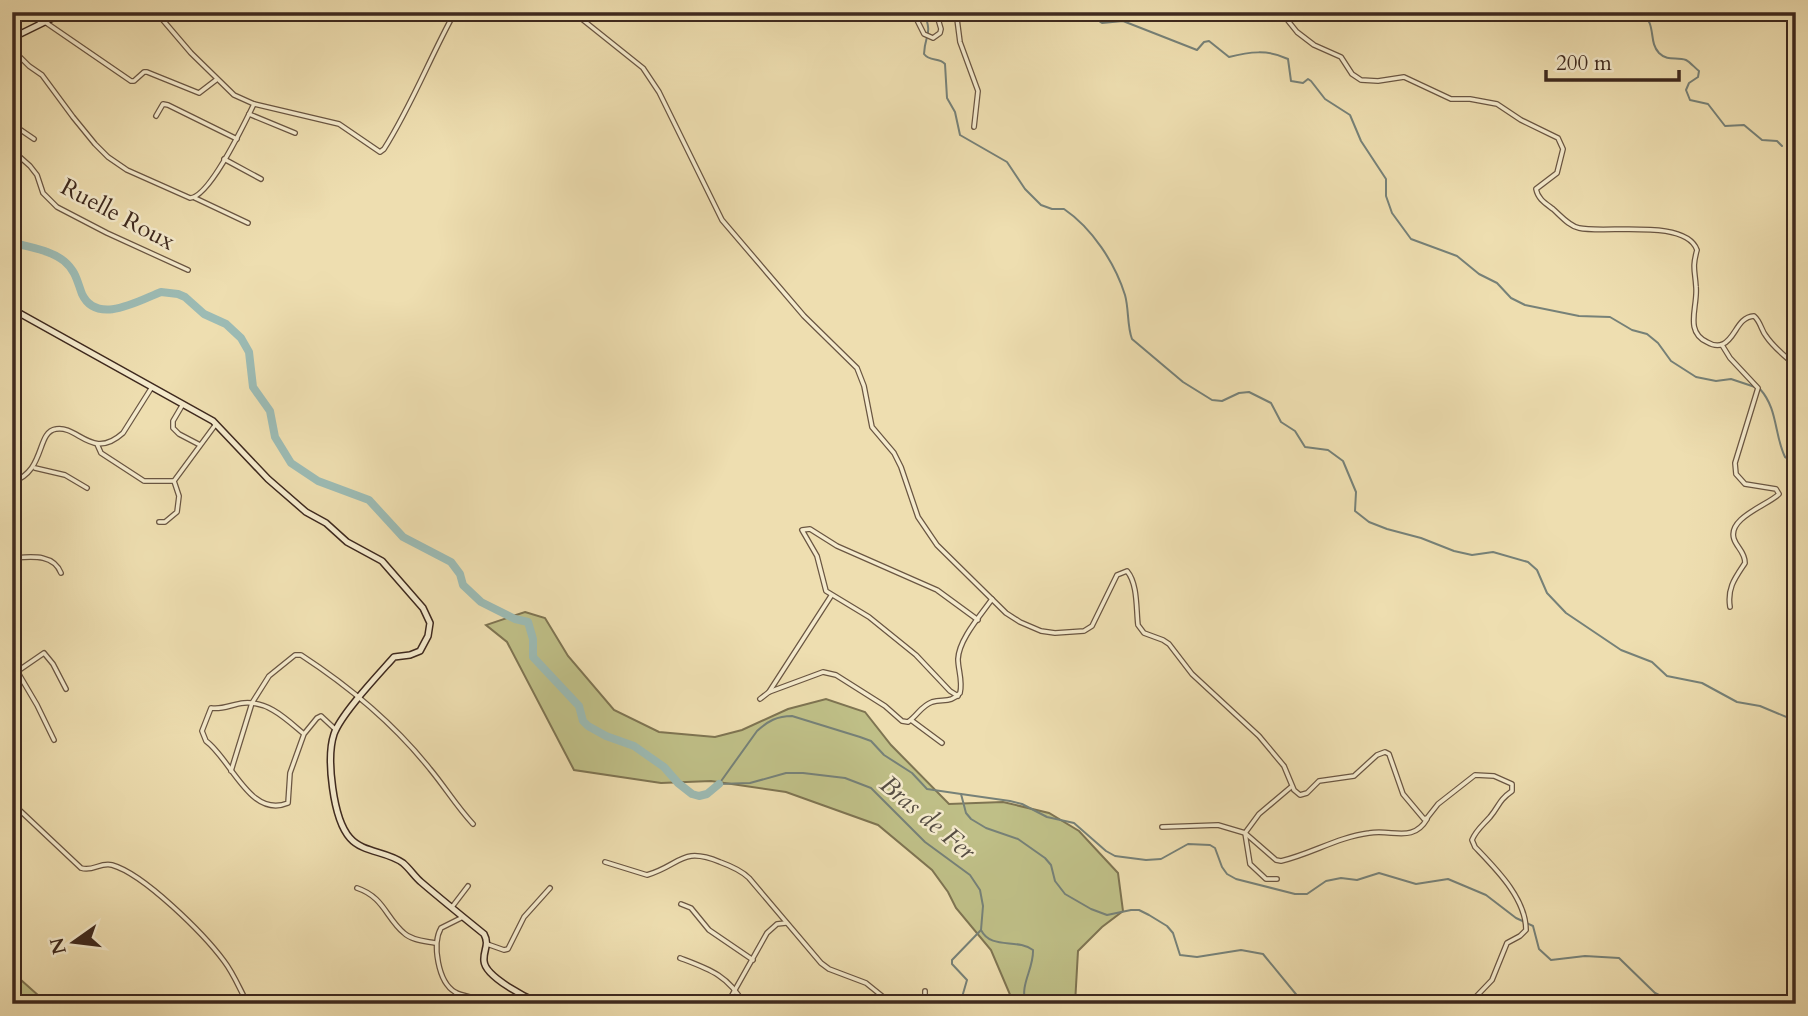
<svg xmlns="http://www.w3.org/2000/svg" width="1808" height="1016" font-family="Cardo,serif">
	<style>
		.green { fill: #bfbf87; stroke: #7e7452; stroke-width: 2 }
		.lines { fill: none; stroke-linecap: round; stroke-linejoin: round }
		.stream { stroke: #768178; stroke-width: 2 }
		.river { stroke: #9cbbb4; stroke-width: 8 }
		.street-casing { stroke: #6a5642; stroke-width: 6 }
		.secondary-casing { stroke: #3e291e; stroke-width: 8 }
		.street { stroke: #f4eacc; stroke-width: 3.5 }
		.secondary { stroke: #f4eacc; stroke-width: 5 }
		.labels { text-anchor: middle; stroke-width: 5; stroke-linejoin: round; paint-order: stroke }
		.street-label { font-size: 24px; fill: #3e291e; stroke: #f4eacc }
		.water-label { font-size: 26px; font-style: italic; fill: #564e44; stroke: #f4eacc }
	</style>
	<rect width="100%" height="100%" fill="#eedeb0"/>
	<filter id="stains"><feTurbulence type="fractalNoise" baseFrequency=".00286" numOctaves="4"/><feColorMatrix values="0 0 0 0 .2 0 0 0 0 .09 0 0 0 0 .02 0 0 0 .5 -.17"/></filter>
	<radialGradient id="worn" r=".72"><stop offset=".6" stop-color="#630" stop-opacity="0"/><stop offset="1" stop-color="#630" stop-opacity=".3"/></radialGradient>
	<g class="green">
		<path d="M525,612L545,618L568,656L614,710L659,732L715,737L742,730L788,709L826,699L865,712L891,745L949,804L1003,802L1049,813L1079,831L1118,873L1123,911L1102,927L1078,951L1075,1004H1014L991,950L956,908L948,892L932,870L878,825L786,792L711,781L661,783L574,770L507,642L486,625Z"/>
		<path d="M12,972L48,1004H12Z"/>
	</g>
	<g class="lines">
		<g class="stream">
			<path d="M924,12C933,36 925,33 924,54C930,62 939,57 945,64L947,98L955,112L960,135L1007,162L1025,189L1041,205L1052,209H1064C1092,228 1115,263 1125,295C1129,309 1127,326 1132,339L1183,382L1212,400L1222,401L1239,393L1249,392L1271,403L1281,422L1295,431L1305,447L1328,450L1343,461L1356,492L1355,511L1369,522L1387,529L1421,538L1454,551L1472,555L1493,552L1528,562L1537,570L1547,593L1566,613L1621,650L1652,662L1667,676L1702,683L1737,702L1760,706L1796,721"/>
			<path d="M1044,12L1064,18L1088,14L1102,23L1123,21L1197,50L1204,42L1209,41L1229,57C1248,52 1269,49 1288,59L1291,81L1303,83L1308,79L1311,81L1325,99L1350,115L1361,141L1386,179V196L1392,213L1411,239L1457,256L1479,274L1497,283L1511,298L1525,305L1579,316L1610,317L1632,330L1647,334L1658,343L1671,361L1696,377L1716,381L1731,379L1755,387"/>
			<path d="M1642,12C1657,26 1648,41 1659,53C1668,62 1677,56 1686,60C1690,62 1695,68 1699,71L1698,77L1689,83L1686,90L1690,100L1708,104L1725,126L1744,125L1762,140L1777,141L1782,146"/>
			<path d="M1760,389C1778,409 1774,434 1785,457L1796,463"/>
			<path d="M719,784L757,731C768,721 777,716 792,716L860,737L871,741L884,755L912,773L927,789L961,794L966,813L971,819L986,828L1018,839L1045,858L1051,865L1055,881L1065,894L1091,909L1107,915L1131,910H1139L1149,915L1167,926L1173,933L1180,955L1197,957L1241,950L1263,954L1304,1004"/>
			<path d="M719,784L750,783L786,773H803L845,778L871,788L925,842L970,875L980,890L983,906L981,930L952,960V964L967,980L960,1004"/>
			<path d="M961,794L1010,801L1022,804L1047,817L1074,823L1106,851L1115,856L1146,860L1161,859L1188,844L1210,845L1215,848L1222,867L1227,874L1236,879L1295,894H1307L1326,881L1341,878L1357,880L1379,873L1416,884L1448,879L1486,895L1516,918L1533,926L1539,949L1551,960L1585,956L1619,958L1655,993L1677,1004"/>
			<path d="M981,930C991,950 1017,938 1033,950C1034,969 1019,985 1026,1004"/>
			<path d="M12,1000L15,1004"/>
		</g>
		<path class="river" d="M12,242C29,248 49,249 64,261C76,271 77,281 82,294C97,326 140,300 161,292L178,294L185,297L204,314L226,324L241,338L249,352L253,387L270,411L275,437L291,463L318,481L369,500L403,537L451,562L460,574L463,585L481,602L515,619L528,622L533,639V657L579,706L583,721L588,726L606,736L634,746L664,767L678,783L692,794L699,796L707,794L719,784"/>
		<defs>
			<g id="street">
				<path d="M33,12L41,24"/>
				<path d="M156,12L191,53L234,95L254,104L339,124L380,152L384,149C412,105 430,57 455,12"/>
				<path d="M573,12L643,68L659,92L722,220L804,316L857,368L864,386L872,427L894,453L901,467L918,517L937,545L1006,613L1020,622L1041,631L1055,633L1084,631L1092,626L1117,575L1127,571C1138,584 1136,609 1138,625L1144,633L1163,640L1169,644L1192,674L1259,736L1284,766L1294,790L1300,795L1307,793L1319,781L1354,776L1377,755L1385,752L1389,754L1403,794L1424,819L1427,818L1438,804L1475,775L1494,776L1512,784V791C1498,801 1500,805 1490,817C1483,825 1476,830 1472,840L1475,847C1495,868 1526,898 1526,930L1520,936L1507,943L1492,980L1469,1004"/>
				<path d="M913,12L924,34L933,38L940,33L941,29L936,12"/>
				<path d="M954,12L957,19L960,42L978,91L974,127"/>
				<path d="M1281,12L1297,32L1314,45L1341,57L1352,74L1361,80L1378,81L1404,77L1451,99H1470L1497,104L1521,120L1558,138L1563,149L1557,173L1536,189C1538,199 1545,203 1553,209C1561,216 1569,226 1579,228C1604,234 1686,218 1697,250C1692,268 1695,270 1696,287C1698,307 1684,331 1707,342C1712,345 1717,347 1723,344C1736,338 1737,317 1754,316C1761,322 1761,330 1766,336C1774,348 1785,356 1796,366"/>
				<path d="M45,22L131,81H134L144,72H147L199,93L216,80"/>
				<path d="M12,49L29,66L42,75L73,117L95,144L108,157L127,170L190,198C210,197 245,122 254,104"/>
				<path d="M249,114L295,133"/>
				<path d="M156,116L163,104L168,105L237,139"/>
				<path d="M12,124L34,139"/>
				<path d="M12,150L30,166L37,175L43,193L57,207L107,233L188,270"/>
				<path d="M224,159L261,179"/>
				<path d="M195,198L248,223"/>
				<path d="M1722,345L1730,358L1758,388L1735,463L1736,474L1745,484L1776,489L1779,494C1768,505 1727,518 1734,539C1737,548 1745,552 1745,563C1735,578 1727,588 1730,607"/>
				<path d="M183,404L173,421V428L179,434L200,445"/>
				<path d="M97,444L101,453L144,481H174"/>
				<path d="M35,468L65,475L87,488"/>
				<path d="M12,482C46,471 36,432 56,429C78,425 92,461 123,433L152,387"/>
				<path d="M159,522H165L177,512L179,496L174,481L216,424"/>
				<path d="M12,558C30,557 53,553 61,573"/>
				<path d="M17,671L37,705L54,740"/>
				<path d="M12,675L44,653L53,664L66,689"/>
				<path d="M769,692L823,672L836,675L885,706L902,721L908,722C918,715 921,706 932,702C944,699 951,703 960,693C963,681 958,670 958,659C959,639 981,615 992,599"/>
				<path d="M958,696L950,691L916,655L869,617L826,591L817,556L802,530L810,529L837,546L937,590L978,620"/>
				<path d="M760,699L769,692L831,596"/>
				<path d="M911,720L942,743"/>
				<path d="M304,734L290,773L288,803C250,819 231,759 206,741L202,731L211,708C223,710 232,704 244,703C269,701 287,720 304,734L317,718L321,716L336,730"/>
				<path d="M231,771L252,703L269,676L295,655H301C347,685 395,725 430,769C445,787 457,807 473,824"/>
				<path d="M12,803L81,868C93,872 100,862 112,865C144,874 204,934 224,961C234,974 240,990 248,1004"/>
				<path d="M1162,827L1218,825L1245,833L1276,860L1281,861C1311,854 1338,837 1369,833C1393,829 1413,843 1427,819"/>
				<path d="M605,862L647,875C681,865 681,846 720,862C731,866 741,870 749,878L821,963L829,969L866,983L892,1004"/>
				<path d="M1277,879H1266L1250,864L1245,833L1259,814L1291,787"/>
				<path d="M357,888C384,897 386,918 404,933C411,940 425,941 435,943"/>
				<path d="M681,904L691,908L709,930L753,960"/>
				<path d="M452,907L468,886"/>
				<path d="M463,917L441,928C432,944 438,982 455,992C459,995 466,996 471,997V1004"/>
				<path d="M487,944L504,950L508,949L524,917L550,888"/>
				<path d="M680,958C709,969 728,975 744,1004"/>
				<path d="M727,1004L767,933L777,924L786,923"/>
				<path d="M922,1004L925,997V991"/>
			</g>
			<g id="secondary">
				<path d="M12,38L65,12"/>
				<path d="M12,309L213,421L268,479L306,512L326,523L347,542L382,561L423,608L430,623L428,636L420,651L410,655L394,657C379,674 341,714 334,734C326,758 333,819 350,838C363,853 387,851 403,863C410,869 415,877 421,882C442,900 463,917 484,934C490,945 483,950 484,961C485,977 527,998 541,1004"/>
			</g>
		</defs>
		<use href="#street" class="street-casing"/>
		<use href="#secondary" class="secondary-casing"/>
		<use href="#street" class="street"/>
		<use href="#secondary" class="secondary"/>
	</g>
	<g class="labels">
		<g class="street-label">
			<text transform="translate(118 214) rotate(28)" y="8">Ruelle Roux</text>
		</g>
		<g class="water-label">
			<text transform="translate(928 817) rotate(40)" y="9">Bras de Fer</text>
		</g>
	</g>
	<rect width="1808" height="1016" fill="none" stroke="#eedeb0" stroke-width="42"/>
	<rect x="14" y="14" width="1780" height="988" fill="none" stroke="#3e291e" stroke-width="3.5"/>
	<rect x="21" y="21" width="1766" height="974" fill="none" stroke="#3e291e" stroke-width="2"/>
	<g transform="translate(74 942) rotate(256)" stroke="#f4eacc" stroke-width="5" paint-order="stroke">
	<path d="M0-5L12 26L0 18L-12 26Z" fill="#3e291e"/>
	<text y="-10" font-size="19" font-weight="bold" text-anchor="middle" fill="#3e291e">N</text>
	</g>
	<path d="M1546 70v10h133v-10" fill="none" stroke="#3e291e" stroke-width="3.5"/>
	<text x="1556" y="70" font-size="21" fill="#3e291e" stroke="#f4eacc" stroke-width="5" paint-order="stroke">200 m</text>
	<rect width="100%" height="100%" filter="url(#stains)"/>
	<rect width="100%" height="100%" fill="url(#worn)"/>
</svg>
